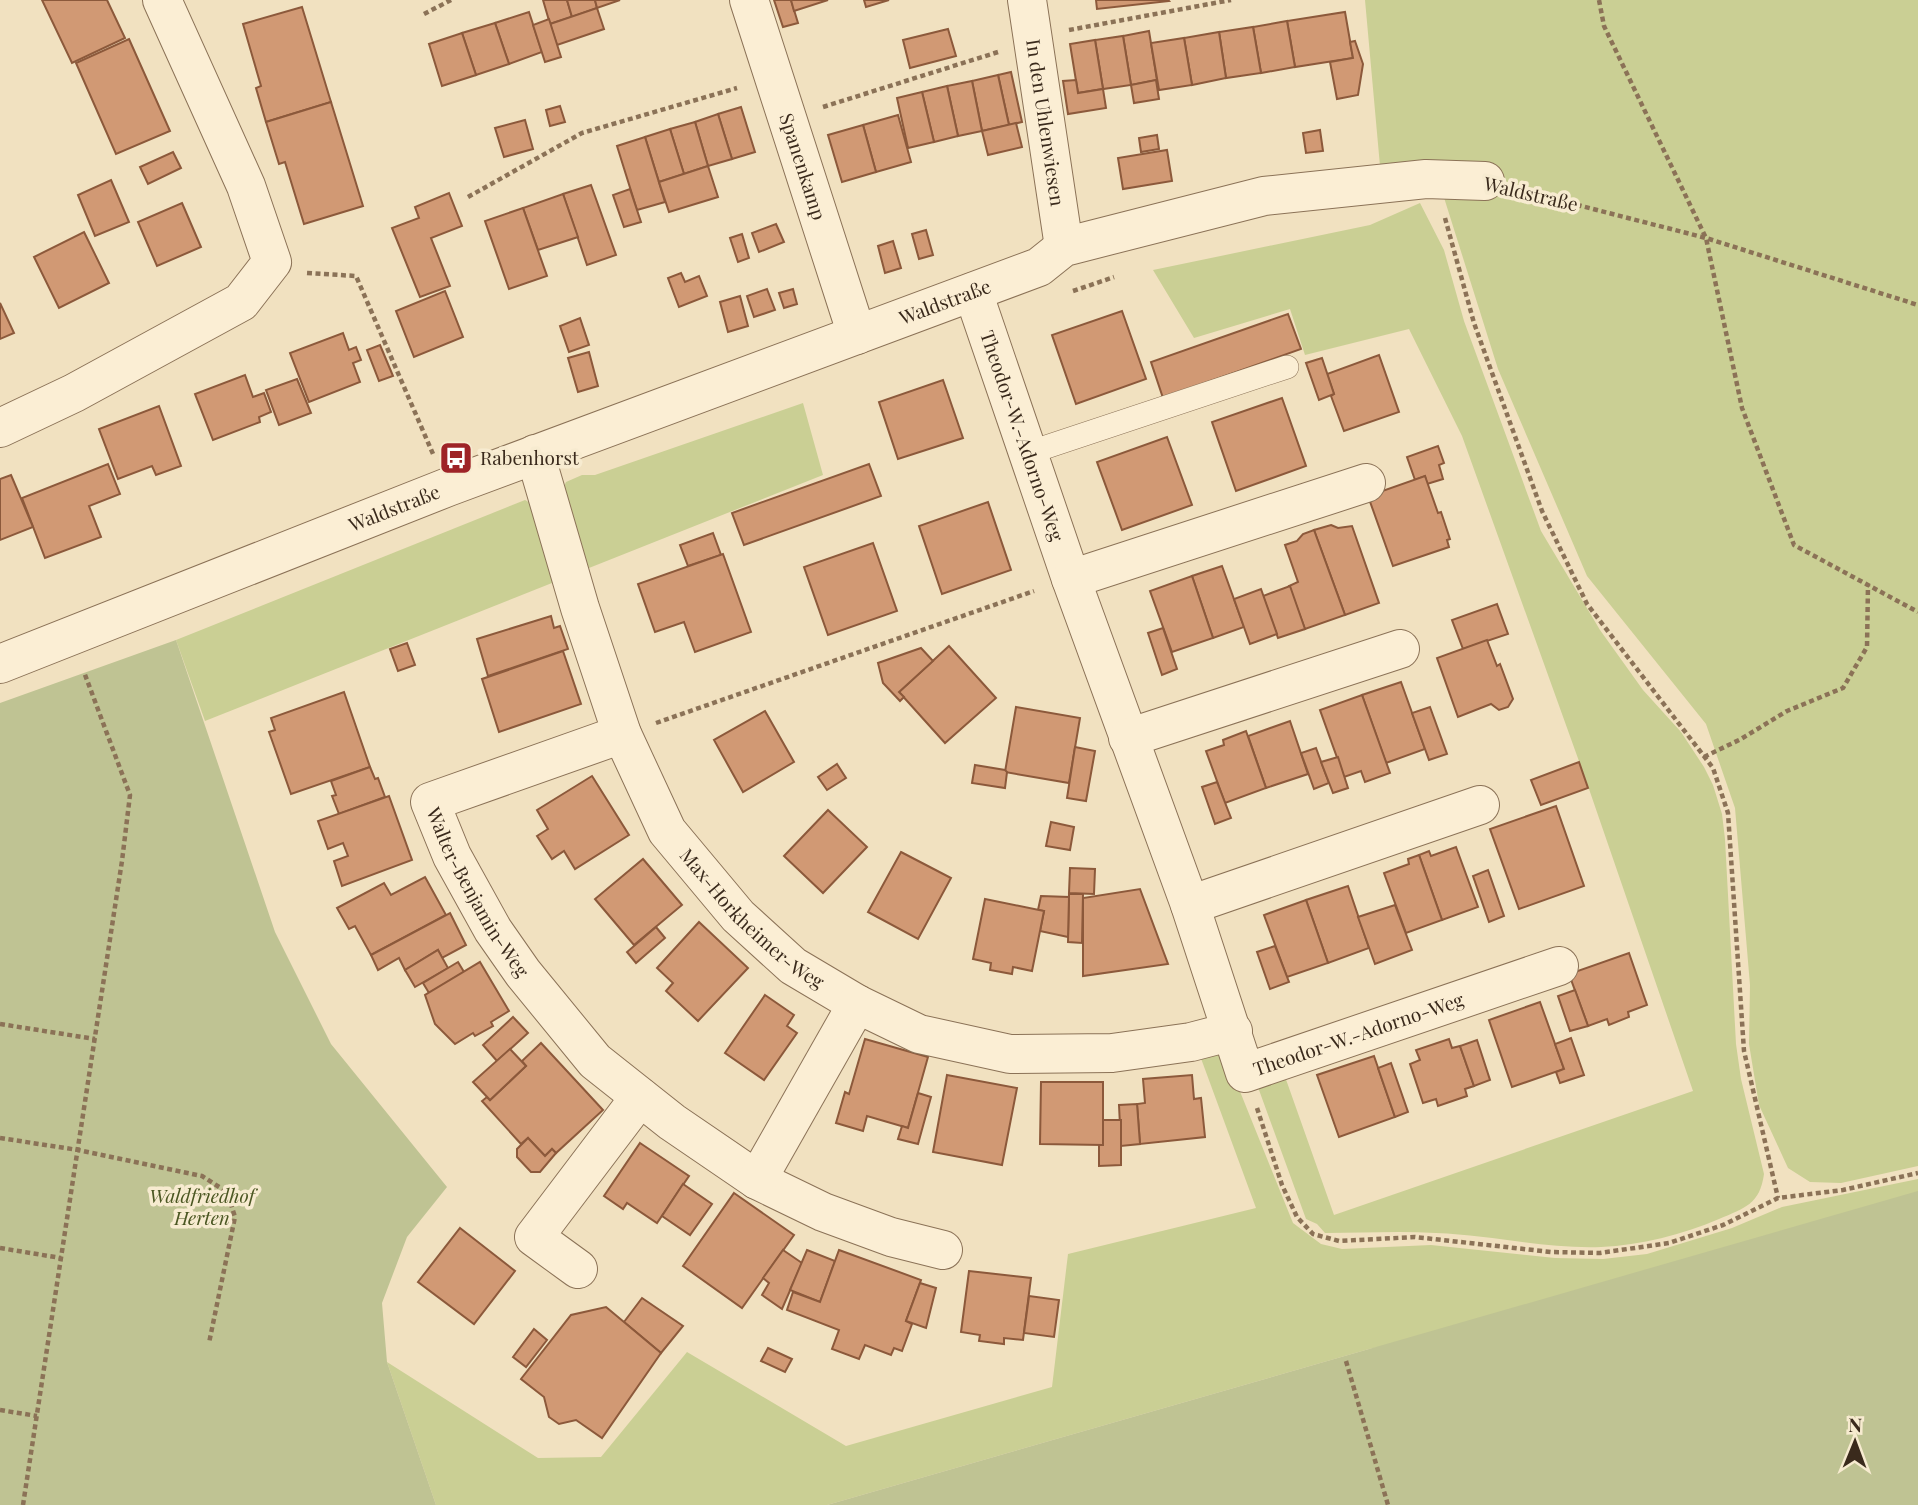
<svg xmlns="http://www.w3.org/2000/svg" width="1918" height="1505" font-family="'Playfair Display',serif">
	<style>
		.green { fill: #cacf94 }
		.cemetery { fill: #bfc393 }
		.building { fill: #d19974; stroke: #8c593b; stroke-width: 2 }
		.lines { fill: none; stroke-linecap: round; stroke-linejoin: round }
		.service-casing { stroke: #8b7257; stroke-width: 24 }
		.minor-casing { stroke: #8b7257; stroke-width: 40 }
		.path { stroke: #8b7257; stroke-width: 4.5; stroke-dasharray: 5 3.5; stroke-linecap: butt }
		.service { stroke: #fbeed4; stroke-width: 23 }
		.minor { stroke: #fbeed4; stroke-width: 38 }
		.labels { text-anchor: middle; stroke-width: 7; stroke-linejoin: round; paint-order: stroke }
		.street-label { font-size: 19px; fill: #3a2a1c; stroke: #f7ebd0 }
		.poi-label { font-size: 19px; fill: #3a2a1c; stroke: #f7ebd0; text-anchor: start }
		.park-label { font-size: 19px; font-style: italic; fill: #4b5722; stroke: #f7ebd0 }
	</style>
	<rect width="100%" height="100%" fill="#f1e1c0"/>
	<g class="green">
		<path d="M1365,0H1918V1166L1841,1183L1810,1182L1788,1168L1759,1105L1749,1044L1750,985L1735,808L1706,724L1587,576L1498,369L1435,169L1380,166Z"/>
		<path d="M1420,203L1444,250L1464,321L1541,531L1600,630L1643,690L1681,732L1704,767L1713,785L1722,814L1725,839L1736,1044L1741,1079L1764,1174C1760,1204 1745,1208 1719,1219C1682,1235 1641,1245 1601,1247C1546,1249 1491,1235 1436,1233C1399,1231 1362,1233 1325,1233L1317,1224L1306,1219L1255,1079L1283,1071L1334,1215L1693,1091L1589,789L1462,436L1409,329L1305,355L1290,309L1194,338L1153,270L1370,225Z"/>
		<path d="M803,403L823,475L589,568L562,491L566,482L582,475H595Z"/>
		<path d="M525,500L532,504L557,581L205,721L176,640Z"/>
		<path d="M1199,1053L1222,1055L1237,1084L1293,1223L1321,1244L1342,1249L1431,1245L1555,1258L1603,1259L1647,1254L1732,1228L1782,1207L1918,1179V1240L1369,1349L827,1505H436L387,1362L538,1458L601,1457L687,1352L846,1446L1052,1387L1068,1254L1256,1208Z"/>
	</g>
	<g class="cemetery">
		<path d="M176,640L275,932L331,1044L447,1187L407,1237L382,1303L387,1362L436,1505H0V703Z"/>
		<path d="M1918,1191V1505H827Z"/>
	</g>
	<g class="building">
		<path d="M42,0H107L125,38L72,63Z"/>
		<path d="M543,0H567L572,17L550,24Z"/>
		<path d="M567,0H595L597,8L572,17Z"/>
		<path d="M595,0H620L597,8Z"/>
		<path d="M774,0H791L798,23L783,27Z"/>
		<path d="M791,0H828L794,11Z"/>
		<path d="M864,0H889L866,7Z"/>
		<path d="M1096,0H1168L1169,1L1097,9Z"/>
		<path d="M302,7L331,102L266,122L256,88L261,86L243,24Z"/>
		<path d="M597,8L604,29L557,45L550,24Z"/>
		<path d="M529,12L542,52L509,64L495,23Z"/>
		<path d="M1345,12L1353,58L1295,67L1287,21Z"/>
		<path d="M549,19L561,57L545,62L533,25Z"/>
		<path d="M1287,21L1295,67L1261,73L1253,27Z"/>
		<path d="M495,23L509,64L476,75L462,33Z"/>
		<path d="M1253,27L1261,73L1226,78L1219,32Z"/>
		<path d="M948,29L956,56L910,68L903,40Z"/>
		<path d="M1149,31L1157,80L1131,85L1123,36Z"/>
		<path d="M1219,32L1226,78L1192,85L1184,38Z"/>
		<path d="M462,33L476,75L442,86L429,44Z"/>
		<path d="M1123,36L1131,85L1103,89L1095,40Z"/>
		<path d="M1184,38L1192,85L1159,90L1151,43Z"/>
		<path d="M129,39L170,131L116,154L76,63Z"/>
		<path d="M1095,40L1103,89L1078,93L1070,44Z"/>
		<path d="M1355,41L1363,64L1358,95L1337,99L1330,62L1353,58L1350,42Z"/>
		<path d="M1011,72L1022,122L1009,125L998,75Z"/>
		<path d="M998,75L1009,125L982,131L972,81Z"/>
		<path d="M1076,80L1078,93L1103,89L1106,108L1068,114L1063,81Z"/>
		<path d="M1156,80L1159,99L1134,103L1131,85Z"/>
		<path d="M972,81L982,131L958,136L947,86Z"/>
		<path d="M947,86L958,136L934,142L922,92Z"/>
		<path d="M922,92L934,142L908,148L897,98Z"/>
		<path d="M331,102L363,206L304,224L285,162L279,164L266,122Z"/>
		<path d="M560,106L565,122L550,126L546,110Z"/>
		<path d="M741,107L755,152L732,159L718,114Z"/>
		<path d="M718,114L732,159L708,166L695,122Z"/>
		<path d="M898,115L911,162L876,172L863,125Z"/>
		<path d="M525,120L533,149L504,157L495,128Z"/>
		<path d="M695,122L708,166L684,174L670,129Z"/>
		<path d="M1016,123L1022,147L988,155L982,131Z"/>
		<path d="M863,125L876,172L842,182L828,135Z"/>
		<path d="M670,129L684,174L659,182L645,137Z"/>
		<path d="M1320,130L1323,151L1306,153L1303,133Z"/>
		<path d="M1157,135L1159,149L1141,152L1139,138Z"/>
		<path d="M645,137L665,202L637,210L617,146Z"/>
		<path d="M1167,150L1172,181L1123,189L1118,158Z"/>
		<path d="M173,152L181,168L148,184L140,167Z"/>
		<path d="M708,166L718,197L669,212L659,182Z"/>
		<path d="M111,180L129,222L95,236L78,195Z"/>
		<path d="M591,185L616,255L587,265L563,194Z"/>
		<path d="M630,189L641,222L624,227L613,195Z"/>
		<path d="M449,193L462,226L431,238L450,286L420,297L392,228L419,218L415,207Z"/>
		<path d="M563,194L578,237L538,250L523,208Z"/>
		<path d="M182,203L201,247L157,266L138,222Z"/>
		<path d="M523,208L547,276L509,289L485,221Z"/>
		<path d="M776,224L784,242L759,252L752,233Z"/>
		<path d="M926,230L933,255L919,259L912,234Z"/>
		<path d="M84,232L109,283L59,308L34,257Z"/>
		<path d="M742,234L749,258L738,262L730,238Z"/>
		<path d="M893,241L901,268L885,273L878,246Z"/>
		<path d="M681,273L685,282L699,276L707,296L679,307L668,278Z"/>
		<path d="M767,289L775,310L754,317L747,296Z"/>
		<path d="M793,289L797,304L784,308L779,293Z"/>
		<path d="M445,291L463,337L414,357L396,311Z"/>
		<path d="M740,296L748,326L728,332L720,302Z"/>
		<path d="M0,303L14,333L0,339Z"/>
		<path d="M1122,311L1146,379L1076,404L1052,335Z"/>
		<path d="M1288,314L1301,349L1163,398L1151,362Z"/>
		<path d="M580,318L589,345L569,352L560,326Z"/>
		<path d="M343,333L349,350L356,347L361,360L353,363L360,382L309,402L290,353Z"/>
		<path d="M380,345L393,376L379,381L367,350Z"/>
		<path d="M589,352L598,386L578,392L568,358Z"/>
		<path d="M1379,355L1399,412L1344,431L1331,396L1334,394L1327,374Z"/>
		<path d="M1322,358L1334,394L1319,400L1306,363Z"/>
		<path d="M245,375L253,397L264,393L271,412L259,417L260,422L213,440L195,394Z"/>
		<path d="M297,379L311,413L279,425L266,390Z"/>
		<path d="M943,380L963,438L898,459L879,402Z"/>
		<path d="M1282,398L1306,466L1236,491L1212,422Z"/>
		<path d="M159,406L181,466L156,475L152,466L118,479L99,429Z"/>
		<path d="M1167,437L1192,505L1122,530L1097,462Z"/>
		<path d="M1438,446L1444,463L1439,465L1443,479L1427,484L1425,476L1415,480L1407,457Z"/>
		<path d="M108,464L120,494L89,506L101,537L45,558L22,498Z"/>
		<path d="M869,464L881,496L744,545L732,513Z"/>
		<path d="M11,475L33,527L0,540V479Z"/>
		<path d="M1425,476L1438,513L1441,512L1450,539L1447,540L1449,547L1393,566L1368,496Z"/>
		<path d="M988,502L1011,570L942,594L919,526Z"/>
		<path d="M1331,525L1338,528L1352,526L1379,603L1345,615L1314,530Z"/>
		<path d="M1314,530L1345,615L1305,629L1289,586L1298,582L1285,545L1297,541L1303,534Z"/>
		<path d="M713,533L721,555L688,566L680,545Z"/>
		<path d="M873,543L897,611L828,635L804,567Z"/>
		<path d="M723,554L751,632L695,652L684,622L655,632L638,584Z"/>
		<path d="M1222,566L1244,627L1213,638L1192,576Z"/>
		<path d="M1192,576L1213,638L1172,652L1150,591Z"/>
		<path d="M1290,586L1305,629L1278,638L1263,596Z"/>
		<path d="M1261,589L1277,634L1250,644L1234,599Z"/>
		<path d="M1497,604L1508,634L1463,649L1452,620Z"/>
		<path d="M551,616L554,628L560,626L568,649L488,676L477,639Z"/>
		<path d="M1163,628L1177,669L1162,675L1148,633Z"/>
		<path d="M1487,640L1497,666L1500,664L1513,699L1508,707L1499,710L1491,704L1458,717L1437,658Z"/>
		<path d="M407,643L415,665L398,671L390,649Z"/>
		<path d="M949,646L996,698L945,743L899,692Z"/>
		<path d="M921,648L933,661L899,692L904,697L900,701L883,683L878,663Z"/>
		<path d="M563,651L581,704L499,732L482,679Z"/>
		<path d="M1401,682L1425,749L1386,763L1362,695Z"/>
		<path d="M344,692L370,767L291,794L269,732L275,730L271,718Z"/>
		<path d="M1362,695L1390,773L1365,782L1361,771L1344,777L1320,710Z"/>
		<path d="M1016,707L1080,718L1069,783L1005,772Z"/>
		<path d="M1430,707L1447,754L1429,760L1412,713Z"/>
		<path d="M765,711L794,762L743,792L714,740Z"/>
		<path d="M1290,721L1308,774L1266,788L1248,736Z"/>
		<path d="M1246,731L1266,788L1225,803L1206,751L1224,745L1223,740Z"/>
		<path d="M1075,747L1095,751L1086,801L1067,798Z"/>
		<path d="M1316,748L1329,783L1314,789L1301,753Z"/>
		<path d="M1338,757L1348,788L1333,793L1321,762Z"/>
		<path d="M1579,762L1588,788L1541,805L1531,780Z"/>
		<path d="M837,764L846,778L827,790L818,777Z"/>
		<path d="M975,765L1005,770L1007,772L1005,788L972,783Z"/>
		<path d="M370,767L375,779L378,778L385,797L339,814L332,796L336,795L331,781Z"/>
		<path d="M592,776L629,835L575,869L564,851L552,859L537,836L548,829L537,810Z"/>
		<path d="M1217,782L1231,818L1215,824L1202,787Z"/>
		<path d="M389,796L412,860L342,886L334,861L348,856L343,843L328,849L318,821Z"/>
		<path d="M1556,806L1584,886L1519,909L1490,829Z"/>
		<path d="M828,810L867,847L823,893L784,856Z"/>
		<path d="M1051,822L1074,827L1070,850L1046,846Z"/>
		<path d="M1456,847L1478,907L1442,920L1419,855L1429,851L1431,856Z"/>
		<path d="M901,852L951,878L918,939L868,912Z"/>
		<path d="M1419,855L1442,920L1406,933L1384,873L1409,864L1408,859Z"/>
		<path d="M643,859L682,905L634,945L595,899Z"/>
		<path d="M1070,868L1095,869L1094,894L1069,893Z"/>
		<path d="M1488,870L1504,916L1489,922L1473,876Z"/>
		<path d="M425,877L446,915L371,955L355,926L349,929L337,908L384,883L391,895Z"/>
		<path d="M1348,886L1369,948L1328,963L1306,900Z"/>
		<path d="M1140,889L1168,964L1083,976V898Z"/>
		<path d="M1069,894H1083L1082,943L1068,942Z"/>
		<path d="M1041,896L1069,897L1068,937L1040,931L1044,911L1038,910Z"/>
		<path d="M985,899L1044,911L1032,971L1013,967L1012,974L990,970L991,963L973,959Z"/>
		<path d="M1306,900L1328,963L1287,977L1264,915Z"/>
		<path d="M1395,905L1412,950L1375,964L1358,917Z"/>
		<path d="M450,913L466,945L442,958L438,950L405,970L399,958L378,970L371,955Z"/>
		<path d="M699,922L748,968L698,1021L666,991L673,983L657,968Z"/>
		<path d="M656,927L665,938L636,963L627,952Z"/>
		<path d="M1275,946L1289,982L1270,989L1257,952Z"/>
		<path d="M438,950L448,968L415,987L405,970Z"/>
		<path d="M1629,953L1647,1005L1628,1012L1629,1017L1609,1025L1607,1019L1588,1026L1569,974Z"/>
		<path d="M458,962L464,972L429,993L423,983Z"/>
		<path d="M480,962L509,1011L491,1022L493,1026L475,1036L473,1033L455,1044L435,1024L425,995Z"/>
		<path d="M1575,990L1588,1026L1570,1031L1558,996Z"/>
		<path d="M765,995L794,1015L787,1026L797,1033L764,1080L725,1053Z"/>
		<path d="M1540,1002L1564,1069L1512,1087L1489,1020Z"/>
		<path d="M513,1017L528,1033L497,1061L483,1045Z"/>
		<path d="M1571,1038L1584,1075L1560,1083L1556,1072L1564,1069L1555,1044Z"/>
		<path d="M865,1039L928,1057L908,1128L867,1116L863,1131L836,1123L845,1092L849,1094Z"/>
		<path d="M1449,1039L1452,1048L1460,1046L1474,1086L1465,1089L1467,1096L1438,1106L1436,1099L1423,1103L1410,1064L1420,1060L1416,1050Z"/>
		<path d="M1477,1040L1490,1080L1474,1086L1460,1046Z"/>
		<path d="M541,1043L603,1110L556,1153L552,1149L545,1156L528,1138L521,1144L482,1101L487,1097L490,1100L526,1066L522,1061Z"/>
		<path d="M510,1049L526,1066L490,1100L473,1082Z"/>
		<path d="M1374,1056L1395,1117L1339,1137L1317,1075Z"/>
		<path d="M1391,1063L1408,1112L1395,1117L1378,1068Z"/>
		<path d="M947,1075L1017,1088L1002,1165L933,1152Z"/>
		<path d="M1192,1075L1194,1099L1201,1098L1205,1137L1140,1144L1137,1104L1145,1103L1143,1079Z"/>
		<path d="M1041,1082H1103V1145L1040,1144Z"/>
		<path d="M918,1093L931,1097L918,1144L898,1139L902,1126L908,1128Z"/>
		<path d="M1137,1104L1140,1144L1121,1146L1119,1105Z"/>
		<path d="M1103,1120H1121V1165L1099,1166V1145H1103Z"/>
		<path d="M528,1138L545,1156L552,1149L556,1153L540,1172H531L517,1157V1149Z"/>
		<path d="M640,1143L689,1176L657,1223L627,1203L623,1209L604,1196Z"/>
		<path d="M683,1184L712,1204L690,1235L662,1216Z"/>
		<path d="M734,1193L794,1235L742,1308L683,1266Z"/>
		<path d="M460,1228L515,1271L474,1324L418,1282Z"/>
		<path d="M783,1250L802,1263L782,1309L762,1295L769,1283L763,1278Z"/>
		<path d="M807,1250L835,1261L820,1302L790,1290Z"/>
		<path d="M839,1250L921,1280L906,1321L912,1324L902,1351L894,1348L891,1355L865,1345L859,1359L832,1349L839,1330L787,1310L793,1292L820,1302Z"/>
		<path d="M969,1271L1031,1278L1023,1340L1004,1338V1344L979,1341L980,1335L961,1332Z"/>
		<path d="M920,1283L936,1288L926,1328L906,1321Z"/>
		<path d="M1029,1296L1059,1300L1054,1337L1024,1333Z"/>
		<path d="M642,1298L683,1326L661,1353L624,1322Z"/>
		<path d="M606,1307L661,1353L602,1438L576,1420L559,1424L549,1417L544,1397L521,1379L571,1315Z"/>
		<path d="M534,1329L547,1340L526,1367L513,1357Z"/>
		<path d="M768,1348L792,1359L785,1372L761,1361Z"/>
	</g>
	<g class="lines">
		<defs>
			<path id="service" d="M1028,453L1287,367"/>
			<g id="minor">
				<path id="s1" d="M749,0L857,335"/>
				<path id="s2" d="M1027,0L1064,247"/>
				<path id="s3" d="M973,292L1071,579L1190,905L1245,1073L1559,966"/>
				<path d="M0,428L74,393L241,302L272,262L246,186L162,0"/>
				<path id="s4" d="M535,454L580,608L622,734L667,831L738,916L793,966L857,1004L919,1034L1010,1054L1112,1053L1191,1042L1233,1031"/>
				<path d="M1071,579L1366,483"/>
				<path id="s5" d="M0,664L448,487L1039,267L1064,247L1264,196L1426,179L1485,181"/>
				<path id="s6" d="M622,734L430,802L452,856L493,930L523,973L595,1061L672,1122L757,1180L823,1212L891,1237L943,1250"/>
				<path d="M1128,738L1400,649"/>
				<path d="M1190,905L1480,805"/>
				<path d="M757,1180L857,1004"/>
				<path d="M578,1269L534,1237L640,1097"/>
			</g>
		</defs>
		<use href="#service" class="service-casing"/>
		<use href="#minor" class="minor-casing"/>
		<g class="path">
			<path d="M1599,0L1604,26L1706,238L1742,408L1794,545L1918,612"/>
			<path d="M424,14L451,0"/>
			<path d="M1069,30L1231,0"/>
			<path d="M823,107L998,52"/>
			<path d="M1519,190L1706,238L1918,305"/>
			<path d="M468,197L582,133L737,88"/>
			<path d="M1445,218L1474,323L1542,511L1587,604L1713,768L1728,813L1744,1051L1778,1198"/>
			<path d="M307,273L356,276L433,454"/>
			<path d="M1073,291L1114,277"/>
			<path d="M656,723L1034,591"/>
			<path d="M1704,757L1741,739L1787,711L1843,688L1867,647L1868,585"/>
			<path d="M0,1024L95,1039"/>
			<path d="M1257,1108L1282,1185L1297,1217L1313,1234L1339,1241L1415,1237L1551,1252L1600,1253L1669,1243L1723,1225L1778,1198L1843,1190L1918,1173"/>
			<path d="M0,1138L78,1150L202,1176L227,1192L235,1217L209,1343"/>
			<path d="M0,1248L61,1258"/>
			<path d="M1346,1361L1388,1505"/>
			<path d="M0,1410L37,1416"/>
			<path d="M23,1505L122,861L130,795L84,672"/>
		</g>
		<use href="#service" class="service"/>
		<use href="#minor" class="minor"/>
	</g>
	<defs>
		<symbol id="bus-square" viewBox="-11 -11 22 22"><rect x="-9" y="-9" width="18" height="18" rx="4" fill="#9e2327" stroke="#f7ebd0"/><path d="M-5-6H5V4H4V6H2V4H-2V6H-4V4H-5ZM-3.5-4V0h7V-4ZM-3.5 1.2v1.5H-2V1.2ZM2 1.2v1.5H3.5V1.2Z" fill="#fff"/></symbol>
	</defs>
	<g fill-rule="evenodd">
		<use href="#bus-square" x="437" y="439" width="38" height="38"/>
	</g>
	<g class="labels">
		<g class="street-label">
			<text dy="7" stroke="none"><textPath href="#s2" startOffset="124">In den Uhlenwiesen</textPath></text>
			<text dy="7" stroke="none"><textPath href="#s1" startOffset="175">Spanenkamp</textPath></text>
			<text transform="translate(1531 194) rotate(13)" y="7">Waldstraße</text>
			<text dy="7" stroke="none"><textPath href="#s5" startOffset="1012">Waldstraße</textPath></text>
			<text dy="7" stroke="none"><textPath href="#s3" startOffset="152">Theodor-W.-Adorno-Weg</textPath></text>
			<text dy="7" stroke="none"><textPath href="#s5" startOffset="424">Waldstraße</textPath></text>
			<text dy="7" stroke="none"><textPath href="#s6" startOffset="306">Walter-Benjamin-Weg</textPath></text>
			<text dy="7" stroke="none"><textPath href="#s4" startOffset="523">Max-Horkheimer-Weg</textPath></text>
			<text dy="7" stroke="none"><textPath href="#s3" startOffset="947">Theodor-W.-Adorno-Weg</textPath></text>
		</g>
		<g class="poi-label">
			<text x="480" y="465">Rabenhorst</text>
		</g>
		<g class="park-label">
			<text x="202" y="1203">Waldfriedhof<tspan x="202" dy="22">Herten</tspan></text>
		</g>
	</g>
	<g transform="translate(1855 1442) rotate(1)" stroke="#f7ebd0" stroke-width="5" paint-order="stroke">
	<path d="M0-5L12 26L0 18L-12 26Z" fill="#3a2a1c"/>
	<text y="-10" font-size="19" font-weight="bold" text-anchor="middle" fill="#3a2a1c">N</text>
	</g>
</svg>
